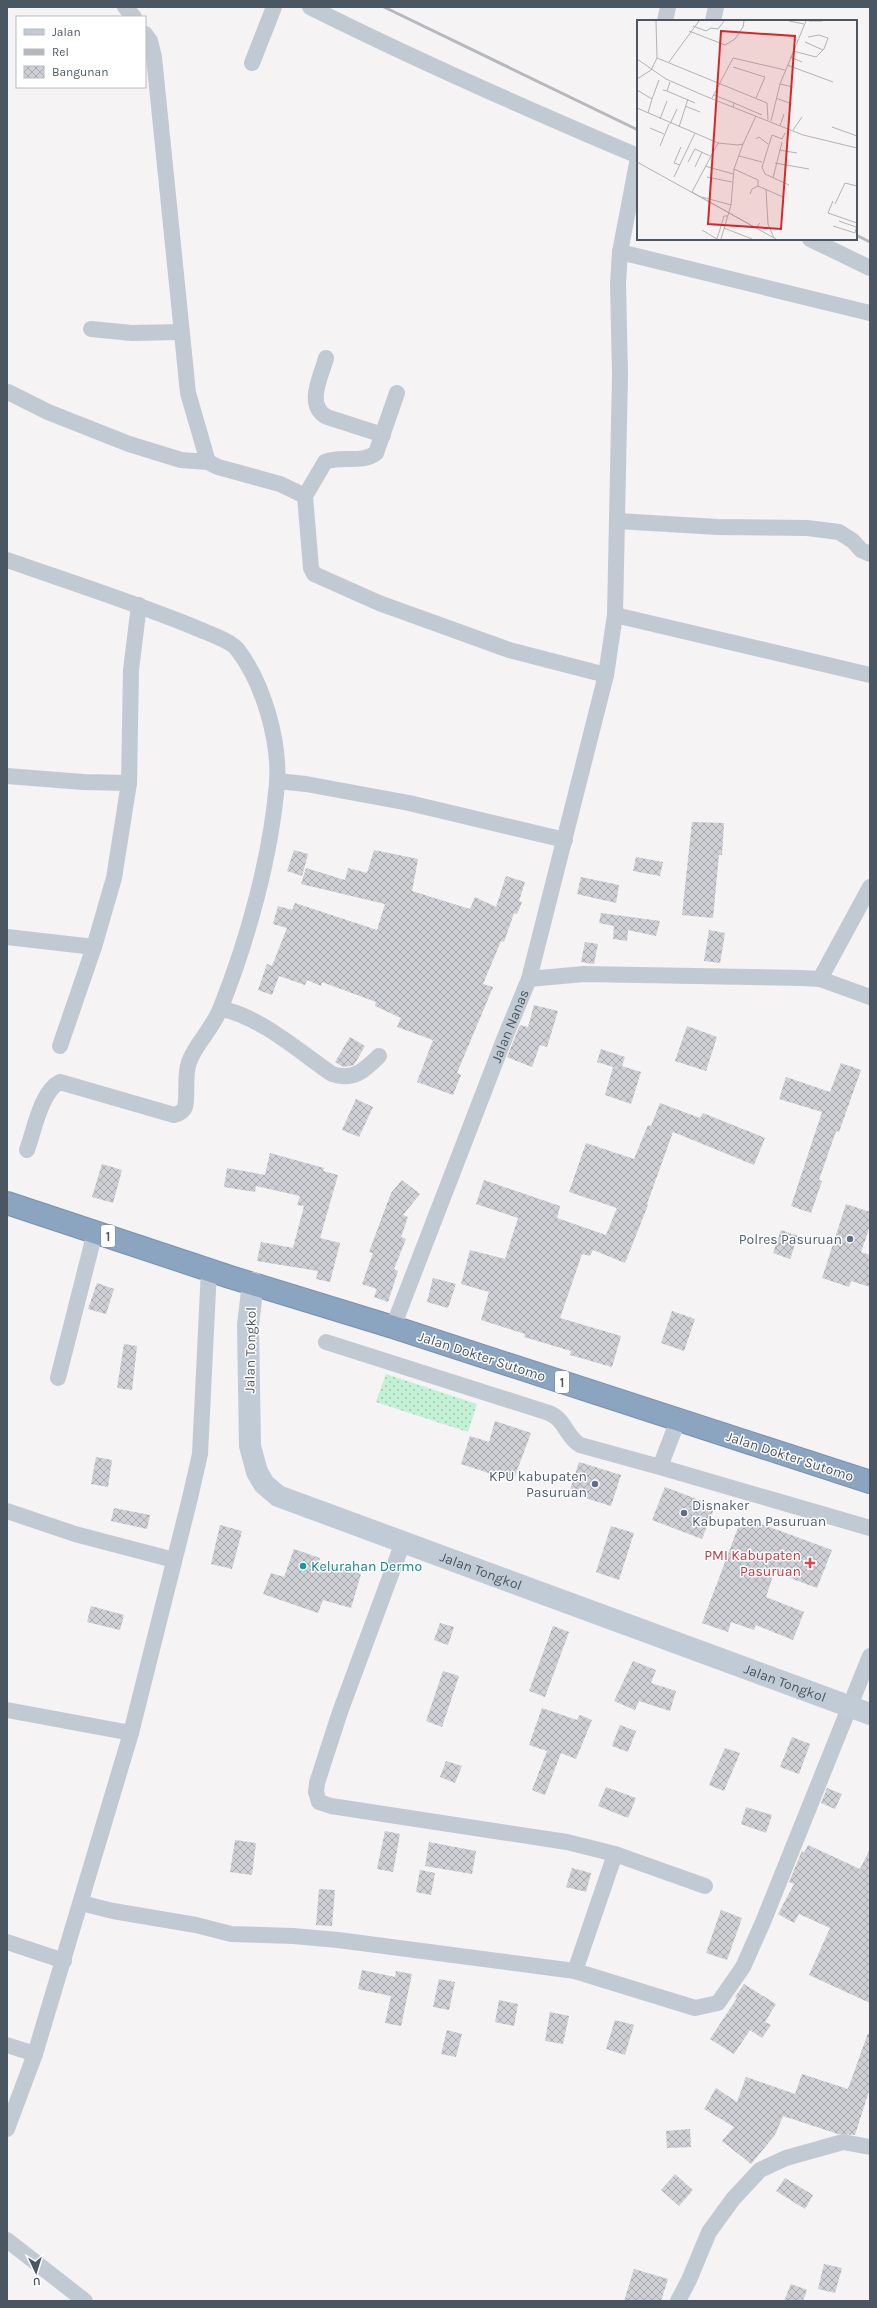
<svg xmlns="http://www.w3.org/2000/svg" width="877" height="2308" font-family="Karla,sans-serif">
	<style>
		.grass { fill: url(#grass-dots) }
		.building { fill: url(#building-cross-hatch) }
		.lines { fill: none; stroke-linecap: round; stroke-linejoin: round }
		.highway-casing { stroke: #7690ad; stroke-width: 24 }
		.street { stroke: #c1cad2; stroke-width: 16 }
		.secondary { stroke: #c1cbd6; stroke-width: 22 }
		.highway { stroke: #8ba5c1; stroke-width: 22 }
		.rail { stroke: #b5b8bd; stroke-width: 3 }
		.service-dot { fill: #5c6f8a; stroke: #fff; stroke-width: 1.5 }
		.health-dot { fill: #e0444e; stroke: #fff; stroke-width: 1.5 }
		.culture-dot { fill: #0f9aa8; stroke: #fff; stroke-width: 1.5 }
		.labels { text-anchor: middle; stroke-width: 3; stroke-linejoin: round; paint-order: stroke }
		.shield { fill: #fff; stroke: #808990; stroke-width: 1 }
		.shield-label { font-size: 13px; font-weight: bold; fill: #4a5661 }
		.street-label { font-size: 14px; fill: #4a5661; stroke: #fff }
		.service-label { font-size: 14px; fill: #4e5e75; stroke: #fff; text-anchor: end }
		.health-label { font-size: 14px; fill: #be3a42; stroke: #fff; text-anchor: end }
		.culture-label { font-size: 14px; fill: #0d838f; stroke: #fff; text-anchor: start }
		.inset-road { fill: none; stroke: #b1b4b9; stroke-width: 1 }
		.view { fill: #d62828; fill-opacity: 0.15; stroke: #d62828; stroke-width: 2 }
		.inset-edge { fill: none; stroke: #4a5661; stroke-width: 2 }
	</style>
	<defs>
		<pattern id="grass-dots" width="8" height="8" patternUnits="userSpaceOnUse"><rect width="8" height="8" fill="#c3f1d5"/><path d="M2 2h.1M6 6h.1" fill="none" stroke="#a0c6b0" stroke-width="1.8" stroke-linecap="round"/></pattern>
		<pattern id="building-cross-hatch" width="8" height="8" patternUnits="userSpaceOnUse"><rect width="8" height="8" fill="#cdcfd5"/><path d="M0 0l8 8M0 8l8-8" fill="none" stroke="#a8abb0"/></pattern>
	</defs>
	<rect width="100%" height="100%" fill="#f5f3f3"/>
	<path class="grass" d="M386,1374L477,1404L468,1432L376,1402Z"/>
	<g class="building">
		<path d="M692,822L724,823L722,855H719L713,918L682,915Z"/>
		<path d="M294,850L308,854L302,876L287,871Z"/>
		<path d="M374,850L418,859L412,891L470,909L475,897L496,907L506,876L525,882L519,901L522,902L517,914L514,913L504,942L501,941L483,984L493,987L457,1073L461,1075L453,1095L417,1082L433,1040L397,1027L401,1018L375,1006L376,1002L322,982L321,986L307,980L305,985L279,976L272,995L258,990L267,964L272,966L287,928L273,924L278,906L292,910L295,903L377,930L385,904L301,884L306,868L345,880L348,868L367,873Z"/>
		<path d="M636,857L663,862L660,876L633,871Z"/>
		<path d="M581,877L619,885L616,903L577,894Z"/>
		<path d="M601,913L660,921L656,936L628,930L627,941L613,939L614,926L599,923Z"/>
		<path d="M709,930L725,933L720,963L704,961Z"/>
		<path d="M585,942L598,944L594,964L581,962Z"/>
		<path d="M534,1005L558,1011L547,1047L540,1045L532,1067L507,1057L520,1025L528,1027Z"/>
		<path d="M687,1026L717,1037L706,1071L675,1061Z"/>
		<path d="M350,1037L365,1046L354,1065L343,1067L335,1062Z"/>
		<path d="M601,1049L625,1057L622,1066L641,1072L631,1104L605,1095L613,1067L597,1062Z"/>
		<path d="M841,1063L861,1070L839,1132L836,1131L819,1180L822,1181L811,1213L791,1206L822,1112L779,1099L786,1077L830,1092Z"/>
		<path d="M356,1099L373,1107L359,1137L342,1130Z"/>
		<path d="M660,1103L700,1118L703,1113L765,1138L754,1165L673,1132L647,1204L648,1205L625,1263L593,1250L590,1256L582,1254L560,1318L621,1336L612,1367L570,1355L571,1351L524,1337L525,1334L481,1320L489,1292L461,1284L470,1250L505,1259L518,1218L476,1204L484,1180L560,1206L557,1218L606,1235L617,1208L569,1192L586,1143L634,1159L648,1125L651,1126Z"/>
		<path d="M270,1153L324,1168L323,1171L338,1175L320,1238L340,1243L330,1282L316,1279L318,1271L257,1261L261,1242L293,1248L304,1206L297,1205L300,1196L256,1186L255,1192L224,1187L227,1168L265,1175Z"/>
		<path d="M102,1164L122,1170L113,1203L92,1197Z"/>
		<path d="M402,1180L420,1194L403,1215L408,1217L401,1237L406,1239L394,1269L398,1271L388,1302L374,1297L377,1289L362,1284L373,1253L369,1252L391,1193Z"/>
		<path d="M846,1204L870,1212V1226L861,1252L870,1255V1287L851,1281L849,1287L822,1278Z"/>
		<path d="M781,1230L798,1236L790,1259L773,1253Z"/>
		<path d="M433,1278L456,1284L448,1308L427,1302Z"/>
		<path d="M97,1283L114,1289L106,1314L88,1309Z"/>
		<path d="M672,1311L695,1319L684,1351L661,1343Z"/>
		<path d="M124,1344L137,1346L132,1390L117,1388Z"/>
		<path d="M495,1421L531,1433L513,1481L461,1464L470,1436L489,1442Z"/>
		<path d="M96,1457L112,1460L108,1487L91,1484Z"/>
		<path d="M579,1462L621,1475L611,1506L569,1493Z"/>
		<path d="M665,1487L715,1506L702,1539L652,1520Z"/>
		<path d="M114,1508L150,1515L147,1529L111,1521Z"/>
		<path d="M742,1517L832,1550L817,1588L774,1572L766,1597L804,1612L793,1640L756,1625L754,1630L731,1622L728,1632L702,1623Z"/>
		<path d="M220,1525L242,1531L232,1569L211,1564Z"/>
		<path d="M611,1526L634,1533L619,1580L596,1572Z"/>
		<path d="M294,1549L320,1558L319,1562L361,1574L351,1608L323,1600L318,1613L263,1594L271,1573L284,1577Z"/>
		<path d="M91,1606L124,1615L120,1630L87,1622Z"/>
		<path d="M440,1623L454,1627L448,1645L434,1640Z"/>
		<path d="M553,1626L569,1632L545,1697L529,1691Z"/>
		<path d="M633,1661L656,1670L651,1683L676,1691L670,1711L639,1701L635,1710L614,1701Z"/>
		<path d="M443,1671L459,1676L442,1727L426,1721Z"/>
		<path d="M542,1708L577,1720L580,1715L592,1720L576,1759L561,1753L545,1795L532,1790L547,1751L529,1745Z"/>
		<path d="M620,1725L636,1731L628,1752L612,1746Z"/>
		<path d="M792,1737L810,1744L799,1774L780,1767Z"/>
		<path d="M725,1748L740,1753L724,1791L709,1785Z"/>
		<path d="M446,1761L462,1766L455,1783L440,1777Z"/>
		<path d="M606,1787L636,1798L628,1818L598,1806Z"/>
		<path d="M827,1788L842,1794L835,1809L821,1803Z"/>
		<path d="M746,1807L772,1815L766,1833L741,1824Z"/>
		<path d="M385,1831L400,1834L393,1872L377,1869Z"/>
		<path d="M235,1840L256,1843L252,1875L230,1872Z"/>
		<path d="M429,1842L476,1851L472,1874L425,1866Z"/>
		<path d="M808,1845L860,1869L870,1849V2003L809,1975L830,1928L799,1914L794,1923L778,1914L794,1884L789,1882L802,1851L804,1853Z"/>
		<path d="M572,1868L591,1873L586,1892L566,1887Z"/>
		<path d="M420,1870L435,1873L431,1895L416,1892Z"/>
		<path d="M319,1889L335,1890L332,1926L316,1925Z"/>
		<path d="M721,1910L742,1918L727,1960L706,1953Z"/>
		<path d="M362,1970L395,1977L396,1971L412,1974L401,2026L385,2023L391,1996L358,1989Z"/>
		<path d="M439,1979L455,1982L449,2010L433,2007Z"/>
		<path d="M744,1984L776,2004L765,2022L771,2025L762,2038L750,2030L734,2054L710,2039L737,1998L735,1997Z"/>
		<path d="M499,2000L518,2004L514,2026L495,2022Z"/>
		<path d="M550,2012L569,2016L563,2044L545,2041Z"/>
		<path d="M615,2020L634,2025L625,2055L606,2049Z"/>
		<path d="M447,2030L462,2034L456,2057L441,2054Z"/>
		<path d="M868,2033L870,2034V2088L855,2135L838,2134L783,2116L775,2135L751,2164L722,2141L734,2127L704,2109L716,2088L737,2102L746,2077L795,2094L802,2074L848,2089Z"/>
		<path d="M690,2129L691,2147L667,2148L666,2131Z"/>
		<path d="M675,2174L693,2190L679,2206L661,2190Z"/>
		<path d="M785,2178L813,2195L805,2209L776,2191Z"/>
		<path d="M824,2264L842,2268L835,2293L818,2289Z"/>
		<path d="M634,2269L668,2279L661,2301H624Z"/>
		<path d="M791,2284L807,2290L803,2301H784Z"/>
	</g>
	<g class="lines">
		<defs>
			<path id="highway" d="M7,1203L230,1277L393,1327L870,1482"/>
		</defs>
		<use href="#highway" class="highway-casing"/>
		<g class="street">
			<path d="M125,7L134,17"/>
			<path d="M310,7C418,61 527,109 638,156"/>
			<path d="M665,21L668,7"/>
			<path d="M713,21L716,7"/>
			<path d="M145,34L150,41L154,57L188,393L208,462"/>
			<path d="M252,63L274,7"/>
			<path d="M810,239L870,268"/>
			<path d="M620,252L870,313"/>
			<path d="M91,329L132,333L181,332"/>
			<path d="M326,358C321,377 305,405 327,417L383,435"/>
			<path d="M8,392L48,412L129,444L181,460L208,462L218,467L280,484L305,496"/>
			<path d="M397,393L376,453C362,464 340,455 325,462L305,496L311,568L314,574L379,603L509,650L606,675"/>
			<path d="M617,521L718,527L807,528L839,532L853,541L861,550L870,554"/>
			<path d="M7,560C70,582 132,602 194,627C204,632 230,640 237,649C263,682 280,741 277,783C271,856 248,939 221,1007C214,1027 196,1043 189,1062C184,1077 188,1096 185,1107C183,1112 178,1114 174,1115L60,1082C41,1091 34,1131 27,1150"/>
			<path d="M615,615L870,675"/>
			<path d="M7,776L83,782L129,783"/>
			<path d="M277,781L306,784L409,803L565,840"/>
			<path d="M7,937L94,947"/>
			<path d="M529,979L606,675L615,615L620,375L618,283L620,252L638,158"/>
			<path d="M820,979L870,887"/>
			<path d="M221,1009C258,1015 300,1052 332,1074C353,1081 364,1071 379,1056"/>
			<path d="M60,1046L94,947L114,878L129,783L131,670L139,605"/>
			<path id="s1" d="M393,1327L505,1037L529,979L584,974L801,978L820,979L870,997"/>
			<path d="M326,1342L549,1413C566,1420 565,1436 580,1445L660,1467"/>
			<path d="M58,1378L95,1232"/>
			<path d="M678,1420L660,1467L870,1528"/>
			<path d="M7,1511L75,1534L174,1560"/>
			<path d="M403,1542L340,1712L317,1783L316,1792L319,1802L331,1806L567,1842L615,1854L705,1886"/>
			<path d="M7,1710L131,1733"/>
			<path d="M81,1903L113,1911L196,1925L231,1934L293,1936L338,1940L575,1971L695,2008L718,2003L743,1967L763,1922L870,1656"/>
			<path d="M7,1942L64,1961"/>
			<path d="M575,1971L615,1854"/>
			<path d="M7,2045L35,2054"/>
			<path d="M7,2129L35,2054L131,1733L190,1498L200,1454L209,1269"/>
			<path d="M7,2240L85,2301"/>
			<path d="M678,2301L689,2280L709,2232L733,2199L760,2170L786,2158L843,2142L870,2147"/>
		</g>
		<path class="secondary" id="s2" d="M253,1283L248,1325L250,1446L257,1472L264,1484L278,1496L870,1714"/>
		<use href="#highway" class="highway"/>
		<g class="rail">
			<path d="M384,7L638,130"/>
			<path d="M856,235L870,242"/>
		</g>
	</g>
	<g class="service-dot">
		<circle cx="850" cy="1239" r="4"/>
		<circle cx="595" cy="1484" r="4"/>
		<circle cx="684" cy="1513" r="4"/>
	</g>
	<path class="health-dot" d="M808 1557h4v4h4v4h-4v4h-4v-4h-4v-4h4z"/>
	<circle class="culture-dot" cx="303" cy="1566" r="4"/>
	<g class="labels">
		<g class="shield">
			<rect x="101" y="1225" width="14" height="22" rx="3"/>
			<rect x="555" y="1371" width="14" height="22" rx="3"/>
		</g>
		<g class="shield-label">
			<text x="108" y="1241">1</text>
			<text x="562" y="1387">1</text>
		</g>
		<g class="street-label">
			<text dy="5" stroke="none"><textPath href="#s1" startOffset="323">Jalan Nanas</textPath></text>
			<text transform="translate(250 1350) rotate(-89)" y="5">Jalan Tongkol</text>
			<text transform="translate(482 1356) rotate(18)" y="5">Jalan Dokter Sutomo</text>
			<text transform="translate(790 1456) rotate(18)" y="5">Jalan Dokter Sutomo</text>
			<text dy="5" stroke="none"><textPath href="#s2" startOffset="439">Jalan Tongkol</textPath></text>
			<text dy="5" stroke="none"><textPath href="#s2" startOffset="763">Jalan Tongkol</textPath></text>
		</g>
		<g class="service-label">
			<text x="842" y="1244">Polres Pasuruan</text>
			<text x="587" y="1481">KPU kabupaten<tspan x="587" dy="16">Pasuruan</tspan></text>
			<text x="692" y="1510" text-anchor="start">Disnaker<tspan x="692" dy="16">Kabupaten Pasuruan</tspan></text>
		</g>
		<g class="health-label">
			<text x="801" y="1560">PMI Kabupaten<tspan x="801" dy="16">Pasuruan</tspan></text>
		</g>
		<g class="culture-label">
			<text x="311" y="1571">Kelurahan Dermo</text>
		</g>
	</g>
	<g transform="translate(637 20)">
		<rect width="220" height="220" fill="#f5f3f3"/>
		<path class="inset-road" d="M152,1L167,4M172,1H185M56,6L69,11L74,8L81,9L87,1M52,11L88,25L98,19L106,7L107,1M168,22L186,30M156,31L179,37L187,29L191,18L182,15L171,17M153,37L165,42M20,38L130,83L131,100M0,39L29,59L68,76L166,115L220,128M32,42L62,1M150,45L196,62M96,47L128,57L119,78M14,50L20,38L19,1M0,59L14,50M143,64L156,67M0,70L15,79L11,93M26,70L30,71L33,62M30,71L58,83M77,75L97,83L96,87M75,78L96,38L148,50M139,78L155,84M15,79L22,60M97,83L125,95M48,86L63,92M0,88L81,123L101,125L106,124L119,96M23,99L30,81M134,101L143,64L169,1M33,104L40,89M143,106L147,94M42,107L51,79M195,107L220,116M13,108L27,114M156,110L165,97M148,113L145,119L135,115L125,147L128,154L152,165M119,119L122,117L131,124M81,123L55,172L119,208L123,203M23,126L32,104M142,130L160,133M102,136L125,142M0,142L139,219M51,142L58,129L73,136M138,143L172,149M43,145L37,143L44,127M68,146L96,154M58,147L65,132M97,149L121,160V166M37,157L58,113M70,157L95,162M136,158L145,122M121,166L146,177M129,170L131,204L137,218M113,174L115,169L121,166M65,177L94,185M196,181L191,193L220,203M198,184L208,163L220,166M202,201L219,207M196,206L218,213L220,205M87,208L115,219M65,210L80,219M80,219L87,196H91M84,219L94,185L97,149L106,124"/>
		<path class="view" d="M84,11L158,16L144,209L71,204Z"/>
		<rect width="220" height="220" class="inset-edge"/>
	</g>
	<rect width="877" height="2308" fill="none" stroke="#4a5661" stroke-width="16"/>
	<rect x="16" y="16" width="130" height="72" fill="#ffffff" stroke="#b7bbc0"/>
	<rect x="24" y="29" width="20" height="6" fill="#c1cbd6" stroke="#b7bbc0"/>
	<text x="52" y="36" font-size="12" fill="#4a5661">Jalan</text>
	<rect x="24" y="49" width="20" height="6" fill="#b5b8bd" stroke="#b7bbc0"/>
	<text x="52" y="56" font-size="12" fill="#4a5661">Rel</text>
	<rect x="24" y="66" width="20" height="12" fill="url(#building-cross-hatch)" stroke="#b7bbc0"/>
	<text x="52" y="76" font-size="12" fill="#4a5661">Bangunan</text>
	<g transform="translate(36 2272) rotate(176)" stroke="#ffffff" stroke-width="3" paint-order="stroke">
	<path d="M0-3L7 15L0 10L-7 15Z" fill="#4a5661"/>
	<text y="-6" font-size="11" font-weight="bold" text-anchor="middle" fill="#4a5661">U</text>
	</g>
</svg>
